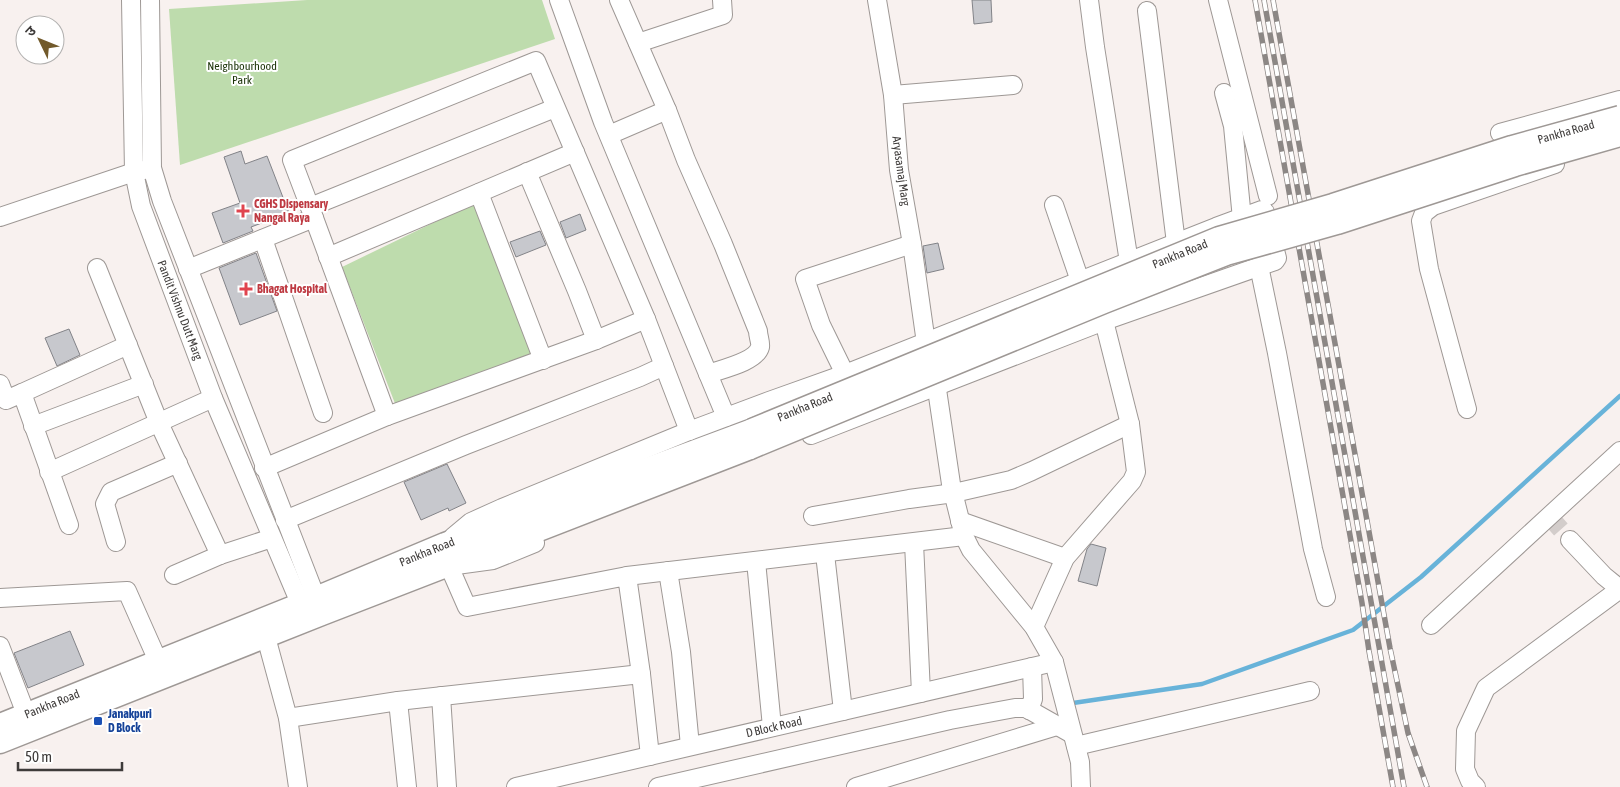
<svg xmlns="http://www.w3.org/2000/svg" width="1620" height="787" font-family="'Asap Condensed','Noto Sans Devanagari',sans-serif">
	<style>
		.green { fill: #bedcad }
		.lines { fill: none; stroke-linecap: round; stroke-linejoin: round }
		.stream { stroke: #68b3d9; stroke-width: 4.5 }
		.building { fill: #c7c8cd; stroke: #828388 }
		.minor-tunnel { stroke: #d3cdcb; stroke-width: 18; stroke-dasharray: 18 9; stroke-linecap: butt }
		.minor-casing { stroke: #9e9895; stroke-width: 20 }
		.major-casing { stroke: #9e9895; stroke-width: 25 }
		.minor { stroke: #fff; stroke-width: 18 }
		.major { stroke: #fff; stroke-width: 22 }
		.rail-casing { stroke: #8c8785; stroke-width: 5.5 }
		.rail { stroke: #fff; stroke-width: 4; stroke-dasharray: 11; stroke-linecap: butt }
		.major-bridge-casing { stroke: #9e9895; stroke-width: 25; stroke-linecap: butt }
		.major-bridge { stroke: #fff; stroke-width: 22 }
		.health-dot { fill: #e0444e; stroke: #fff; stroke-width: 2 }
		.transit-dot { fill: #1a4fb4; stroke: #fff; stroke-width: 2 }
		.labels { text-anchor: middle; stroke-width: 4; stroke-linejoin: round; paint-order: stroke }
		.park-label { font-size: 12px; fill: #1c3409; stroke: #fff }
		.street-label { font-size: 12px; fill: #3e3b3a; stroke: #fff }
		.health-label { font-size: 12px; font-weight: bold; fill: #be3a42; stroke: #fff; text-anchor: start }
		.transit-label { font-size: 12px; font-weight: bold; fill: #164399; stroke: #fff; text-anchor: start }
	</style>
	<rect width="100%" height="100%" fill="#f8f1ef"/>
	<g class="green">
		<path d="M307,0H542L555,39L180,165L169,9Z"/>
		<path d="M476,202L533,356L396,406L342,267Z"/>
	</g>
	<g class="lines">
		<path class="stream" d="M1073,703L1202,684L1353,630L1421,577L1620,396"/>
	</g>
	<g class="building">
		<path d="M972,0H991L992,22L974,24Z"/>
		<path d="M241,151L245,164L267,156L289,213L251,227L253,231L223,243L212,213L240,203L224,157Z"/>
		<path d="M580,214L586,230L566,238L560,222Z"/>
		<path d="M540,231L546,245L516,257L510,242Z"/>
		<path d="M938,243L944,269L927,273L923,246Z"/>
		<path d="M256,253L277,311L240,325L219,268Z"/>
		<path d="M69,329L80,355L57,366L45,338Z"/>
		<path d="M447,464L466,503L449,511L448,508L421,520L404,482Z"/>
		<path d="M1091,544L1106,548L1097,586L1078,581L1087,549Z"/>
		<path d="M70,631L84,665L28,688L14,653Z"/>
	</g>
	<g class="lines">
		<path class="minor-tunnel" d="M1549,516L1570,540"/>
		<defs>
			<g id="minor">
				<path d="M131,0L134,172L141,206L213,398L305,615"/>
				<path d="M150,0L152,168L162,201L320,608"/>
				<path d="M559,0L603,122L726,417"/>
				<path d="M619,0L667,110L686,160L723,244L758,331C758,336 761,343 760,347C756,362 722,369 708,374"/>
				<path d="M877,0L893,95L899,170L912,244L926,343"/>
				<path d="M1089,0L1095,47L1129,262"/>
				<path d="M1218,0L1268,196"/>
				<path d="M1147,11L1176,243"/>
				<path d="M638,43L723,15L722,0"/>
				<path d="M1224,93L1233,126L1242,219"/>
				<path d="M893,95L1013,85"/>
				<path d="M1500,133L1620,100"/>
				<path d="M609,135L667,110"/>
				<path d="M527,172L577,291L596,340"/>
				<path d="M479,193L543,360"/>
				<path d="M1054,205L1080,281"/>
				<path d="M310,207L555,108"/>
				<path d="M0,217L134,172L144,170"/>
				<path d="M314,218L387,416"/>
				<path d="M263,239L323,413"/>
				<path d="M328,257L575,152"/>
				<path d="M1259,266L1277,353L1313,549L1326,597"/>
				<path d="M97,268L159,423L220,555"/>
				<path d="M188,269L314,218L292,160L536,61L646,319L689,431"/>
				<path d="M845,374L821,325L805,279L912,244"/>
				<path d="M935,376L951,484L964,536L971,550L1034,627L1054,662L1080,762L1081,787"/>
				<path d="M0,384L6,400L22,393L69,525"/>
				<path d="M22,393L128,345"/>
				<path d="M1467,409L1429,269L1421,221L1424,213L1433,206L1555,164"/>
				<path d="M33,426L144,384"/>
				<path d="M264,468L387,416L596,340L646,319"/>
				<path d="M49,472L213,398"/>
				<path d="M813,516L909,499L954,493L1011,480L1032,471L1130,424"/>
				<path d="M285,520L466,445L640,377L664,366"/>
				<path d="M960,521L1065,558"/>
				<path d="M453,537L471,522L502,508L689,431L769,401L845,374L1216,227L1262,210L1265,212L1277,258L1275,261L1104,321L811,435"/>
				<path d="M1570,540L1604,576L1620,589"/>
				<path d="M116,542L105,504L111,492L178,463"/>
				<path d="M535,543L493,560L449,566L467,607L627,576L641,674"/>
				<path d="M914,543L921,693"/>
				<path d="M825,554L843,711"/>
				<path d="M756,561L772,727"/>
				<path d="M668,571L681,652L690,746"/>
				<path d="M174,575L220,555L272,538"/>
				<path d="M627,576L964,536"/>
				<path d="M0,598L127,591L158,661"/>
				<path d="M1431,625L1620,451"/>
				<path d="M1034,627L1065,558L1132,481L1136,472L1130,424L1104,321"/>
				<path d="M266,637L288,718L298,787"/>
				<path d="M0,646L26,714"/>
				<path d="M441,696L447,787"/>
				<path d="M398,701L407,787"/>
				<path d="M1029,710L1033,699L1032,667"/>
				<path d="M288,718L398,701L641,674L650,756"/>
				<path d="M1076,746L1310,691"/>
				<path d="M516,787L1054,662"/>
				<path d="M658,787L950,720L1015,708H1026L1072,734"/>
				<path d="M856,787L1057,726"/>
				<path d="M1476,787L1470,781L1465,769L1466,731L1486,688L1620,589"/>
			</g>
			<g id="major">
				<path d="M0,725L316,598L445,544L752,430"/>
				<path d="M0,742L322,614L750,448"/>
			</g>
		</defs>
		<use href="#minor" class="minor-casing"/>
		<use href="#major" class="major-casing"/>
		<use href="#minor" class="minor"/>
		<use href="#major" class="major"/>
		<defs>
			<g id="rail">
				<path d="M1255,0L1362,603L1369,651L1393,787"/>
				<path d="M1264,0L1404,787"/>
				<path d="M1273,0L1390,648L1408,733L1427,787"/>
			</g>
		</defs>
		<use href="#rail" class="rail-casing"/>
		<use href="#rail" class="rail"/>
		<defs>
			<g id="major-bridge">
				<path d="M752,430L1219,238L1333,205L1512,147L1620,117"/>
				<path d="M750,448L1104,302L1226,254L1337,223L1515,165L1620,135"/>
			</g>
		</defs>
		<use href="#major-bridge" class="major-bridge-casing"/>
		<use href="#major-bridge" class="major-bridge"/>
	</g>
	<g class="health-dot">
		<path d="M240.5 203.5h5v5h5v5h-5v5h-5v-5h-5v-5h5z"/>
		<path d="M243.5 281.5h5v5h5v5h-5v5h-5v-5h-5v-5h5z"/>
	</g>
	<rect class="transit-dot" x="93" y="716" width="10" height="10" rx="2.5"/>
	<g class="labels">
		<g class="park-label">
			<text x="242" y="70">Neighbourhood<tspan x="242" dy="14">Park</tspan></text>
		</g>
		<g class="street-label">
			<text transform="translate(1566 132) rotate(-16)" y="4">Pankha Road</text>
			<text transform="translate(901 171) rotate(82)" y="4">Aryasamaj Marg</text>
			<text transform="translate(1180 254) rotate(-22)" y="4">Pankha Road</text>
			<text transform="translate(180 310) rotate(69)" y="4">Pandit Vishnu Dutt Marg</text>
			<text transform="translate(805 407) rotate(-22)" y="4">Pankha Road</text>
			<text transform="translate(427 552) rotate(-22)" y="4">Pankha Road</text>
			<text transform="translate(52 704) rotate(-22)" y="4">Pankha Road</text>
			<text transform="translate(774 727) rotate(-13)" y="4">D Block Road</text>
		</g>
		<g class="health-label">
			<text x="254" y="208">CGHS Dispensary<tspan x="254" dy="14">Nangal Raya</tspan></text>
			<text x="257" y="293">Bhagat Hospital</text>
		</g>
		<g class="transit-label">
			<text x="108" y="718">Janakpuri<tspan x="108" dy="14">D Block</tspan></text>
		</g>
	</g>
	<g transform="translate(40 40) rotate(313)"><circle r="24" fill="#ffffff" stroke="#b2b1b0"/>
	<path d="M0-4L9 19L0 12L-9 19Z" fill="#725a2b"/>
	<text y="-8" font-size="14" font-weight="bold" text-anchor="middle" fill="#3e3b3a">उ</text>
	</g>
	<path d="M18 762v8h104v-8" fill="none" stroke="#3e3b3a" stroke-width="2.5"/>
	<text x="25" y="762" font-size="15" fill="#3e3b3a" stroke="#ffffff" stroke-width="4" paint-order="stroke">50 m</text>
</svg>
